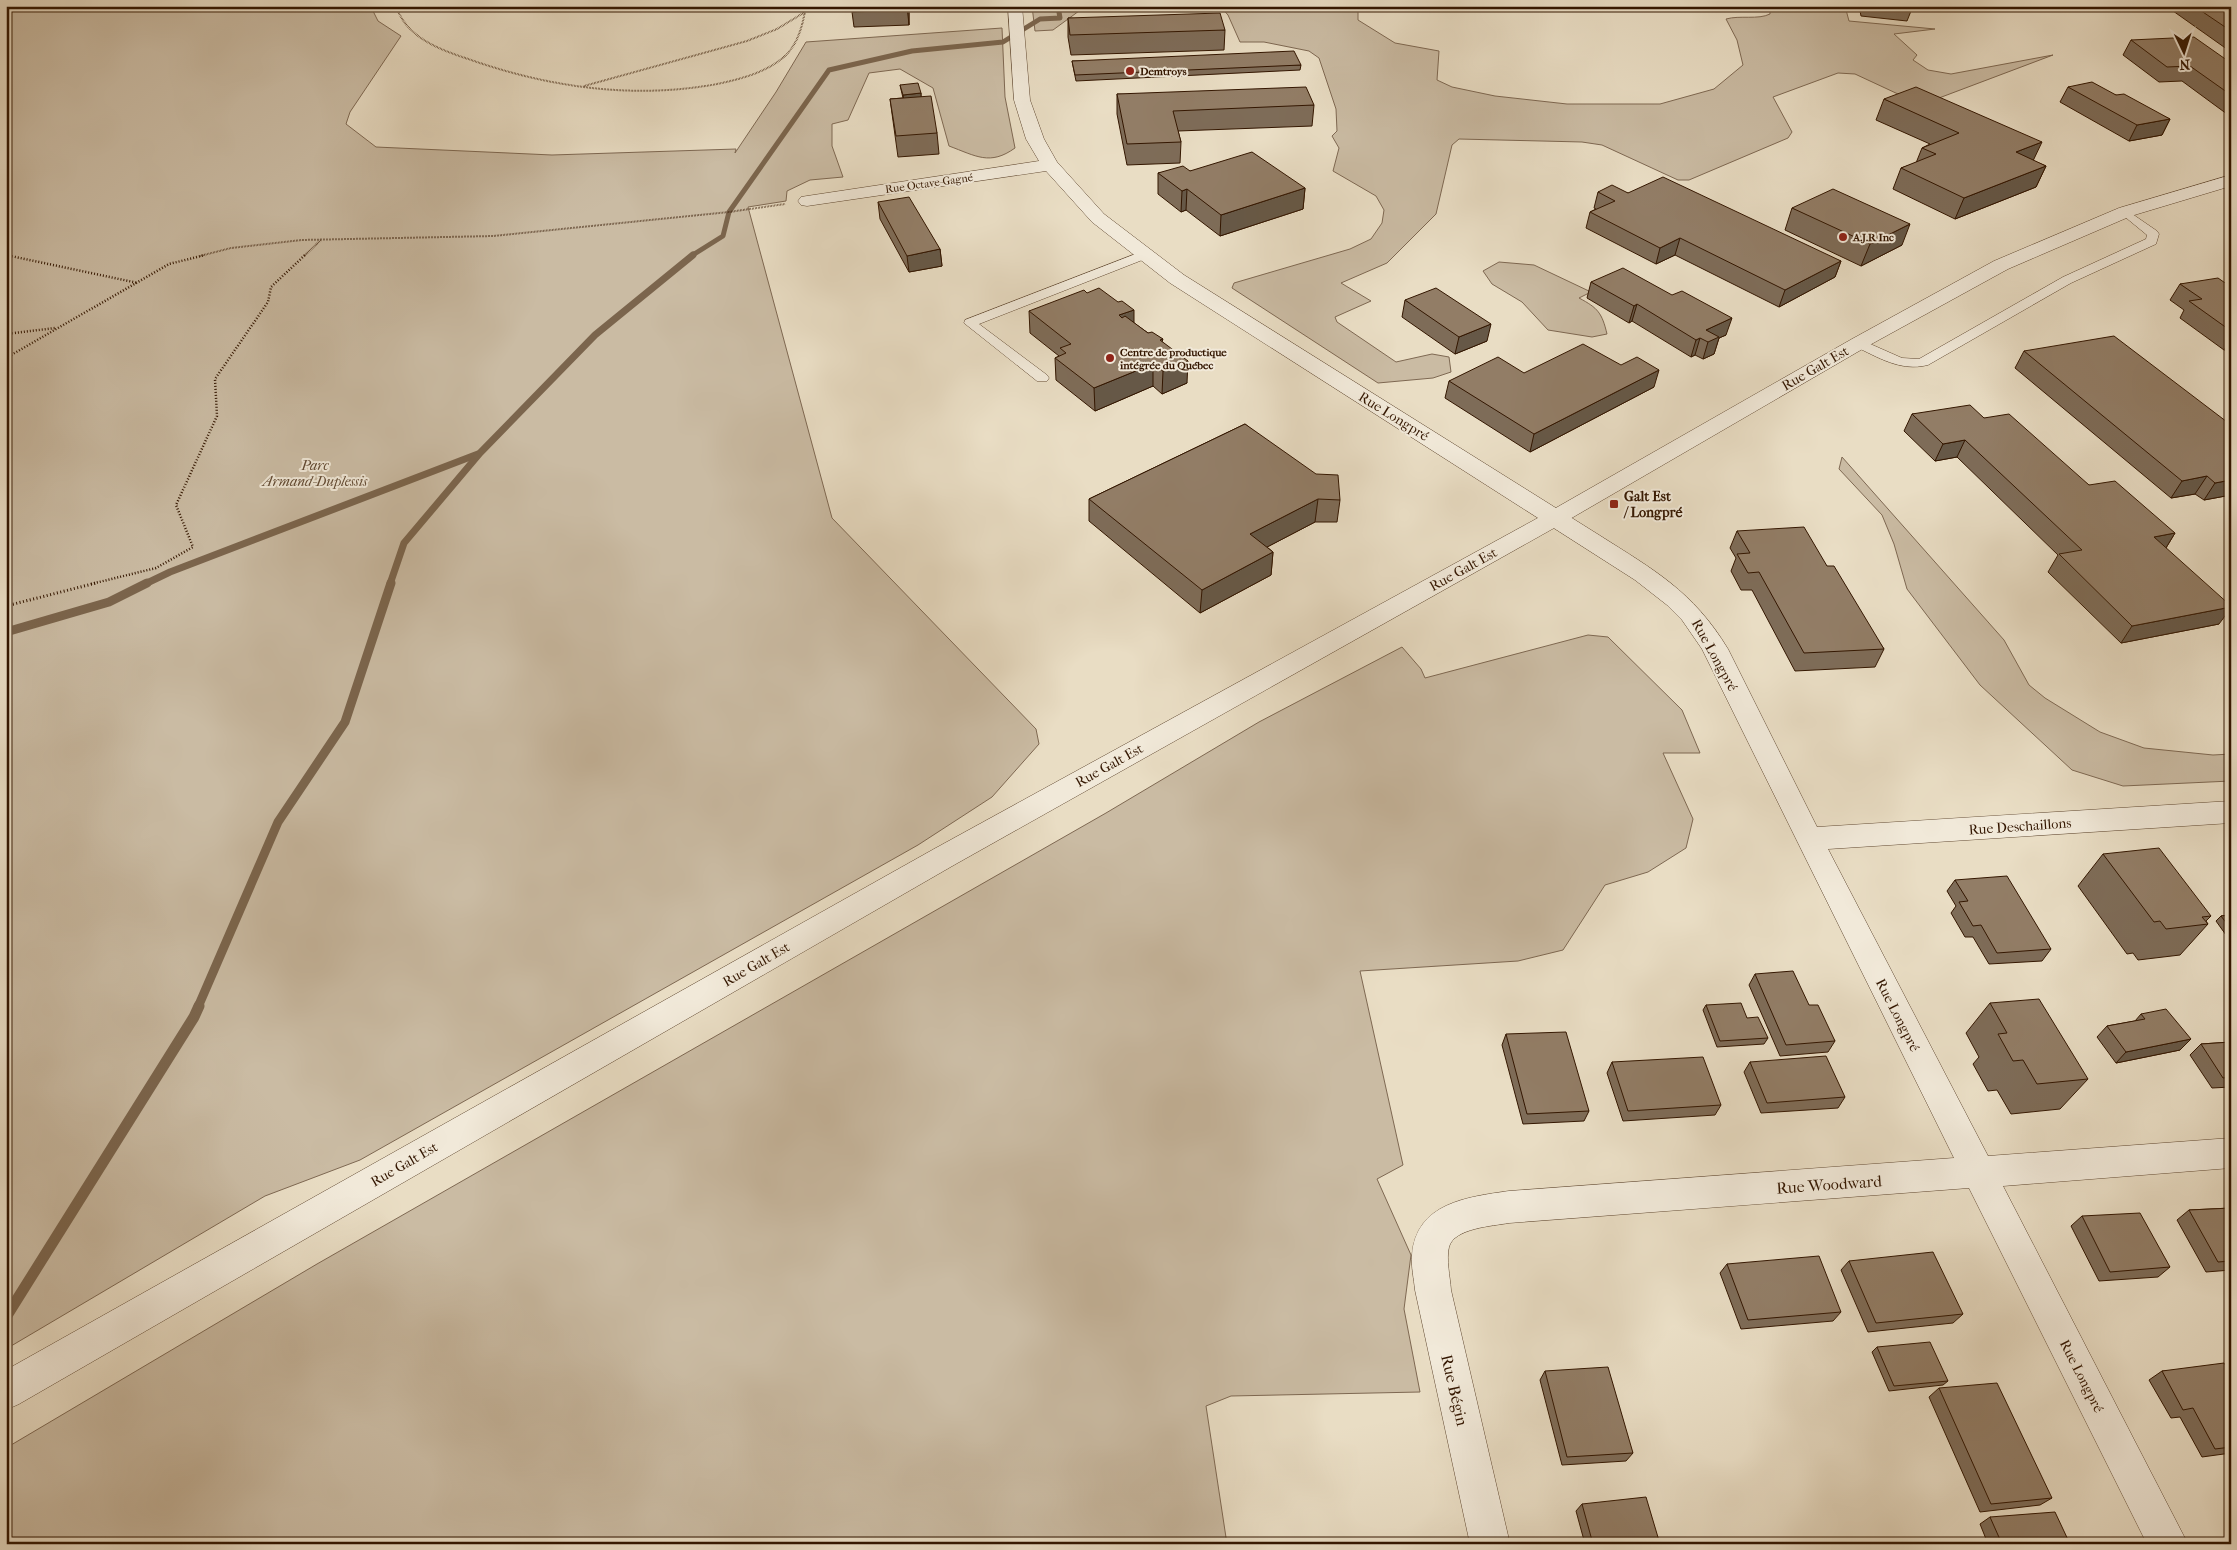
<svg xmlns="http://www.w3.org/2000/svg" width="2237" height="1550" font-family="'IM FELL French Canon',serif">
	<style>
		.green { fill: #cabba3; stroke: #7e6852 }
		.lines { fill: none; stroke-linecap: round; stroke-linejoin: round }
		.stream-far3 { stroke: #7b654d; stroke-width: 5 }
		.stream-far2 { stroke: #7b654d; stroke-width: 7 }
		.stream-far1 { stroke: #7b654d; stroke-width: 9 }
		.stream { stroke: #7b654d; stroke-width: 11 }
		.service-casing { stroke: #604831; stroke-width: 1 }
		.minor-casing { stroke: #604831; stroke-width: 1 }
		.tertiary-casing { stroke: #604831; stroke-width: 1 }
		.path-far2 { stroke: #331600; stroke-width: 2; stroke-dasharray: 0.5 1; stroke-linecap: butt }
		.path-far1 { stroke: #331600; stroke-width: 2.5; stroke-dasharray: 1 2; stroke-linecap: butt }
		.path { stroke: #331600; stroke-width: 3; stroke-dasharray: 1 2.5; stroke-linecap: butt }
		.service { fill: #f1e9d9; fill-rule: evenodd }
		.minor { fill: #f1e9d9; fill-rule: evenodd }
		.tertiary { fill: #f1e9d9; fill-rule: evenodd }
		.wall { fill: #7e6c58; stroke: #331600 }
		.shaded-wall { fill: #665847; stroke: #331600 }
		.building { fill: #927d66; stroke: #331600 }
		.poi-dot { fill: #8f2418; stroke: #f1e9d9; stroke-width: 2 }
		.labels { text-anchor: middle; stroke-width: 4; stroke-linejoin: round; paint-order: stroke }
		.far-poi-label { font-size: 11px; font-weight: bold; fill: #331600; stroke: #f1e9d9; text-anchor: start }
		.far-street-label { font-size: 11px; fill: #331600; stroke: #f1e9d9 }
		.street-label { font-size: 14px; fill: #331600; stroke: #f1e9d9 }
		.park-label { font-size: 14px; font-style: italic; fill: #604831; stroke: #f1e9d9 }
		.poi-label { font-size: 14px; font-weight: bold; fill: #331600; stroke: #f1e9d9; text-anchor: start }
		.near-street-label { font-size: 16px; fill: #331600; stroke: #f1e9d9 }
	</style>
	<rect width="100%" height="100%" fill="#e9ddc4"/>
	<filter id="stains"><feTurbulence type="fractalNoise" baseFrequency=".004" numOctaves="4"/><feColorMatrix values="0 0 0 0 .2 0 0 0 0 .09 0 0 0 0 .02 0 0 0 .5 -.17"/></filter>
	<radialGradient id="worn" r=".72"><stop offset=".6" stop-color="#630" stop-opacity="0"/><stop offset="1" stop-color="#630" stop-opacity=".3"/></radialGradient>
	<g class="green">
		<path d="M6,6H374L373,11L378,21L401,36L350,112L346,124L376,147L552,155L736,149L735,153L776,92L806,42L1002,28L1005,97L1015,148C990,166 976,156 949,146L933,88L900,69L869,73L848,120L832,124V146L843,177L810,180L787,191L786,201L748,207L832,518L1036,729L1039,744L992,797L918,845L360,1160L265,1196L6,1349Z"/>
		<path d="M1032,6H1079V11L1053,30L1035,31Z"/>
		<path d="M1220,6H1360L1358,9V20L1395,43L1439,51L1437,80L1452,87L1495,96L1567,104H1660L1714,89L1743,65L1737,40L1726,19C1740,15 1758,20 1770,14V6H1845L1849,21L1935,29L1894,34L1917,55L1913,60L1928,70L1951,74L2053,55L1931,101H1913L1855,74L1838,73L1773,97L1792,132L1788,138L1689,180H1678L1602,145L1582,142L1459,139L1452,145L1436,214L1387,263L1341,283L1371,301L1335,317L1337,322L1396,362L1432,354L1449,357L1451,372L1433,378L1378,383L1232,288L1234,283L1350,249L1371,239L1382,223L1384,210L1376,196L1333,171L1339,148L1332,136L1337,131L1336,109L1319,58L1309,51L1264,42H1240L1228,15Z"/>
		<path d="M1499,262L1534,265L1591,292L1579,298C1598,308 1602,313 1607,334L1592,337L1548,330L1522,302L1492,284L1483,271Z"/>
		<path d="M1842,457L2004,640L2029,685L2045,698L2100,732L2144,748L2213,755L2231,754V781L2123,786L2072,770L1980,685L1907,589L1894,544L1882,515L1839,469Z"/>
		<path d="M1588,635L1608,637L1682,710L1700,753H1663L1693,819L1686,848L1648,872L1605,885L1563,950L1518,961L1360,971L1403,1165L1377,1179L1411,1255L1404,1309L1420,1392L1231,1396L1206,1406L1227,1544H6V1448L317,1264L1106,813L1259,722L1402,647L1421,669L1425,678Z"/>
	</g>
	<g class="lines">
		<path class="stream-far3" d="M691,256L723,236L729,212L829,70L912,51L1003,42L1040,19L1060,18L1058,6"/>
		<g class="stream-far2">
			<path d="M145,584L170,572L478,454"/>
			<path d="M390,584L404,543L480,453L595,335L693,255"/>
		</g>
		<g class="stream-far1">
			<path d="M6,632L109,602L147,583"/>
			<path d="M198,1007L278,822L345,722L391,583"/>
		</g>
		<path class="stream" d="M6,1317L194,1017L199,1006"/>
		<defs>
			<g id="service">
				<path d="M2125,209L2157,231L2159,234L2156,244L2071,283L1928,365C1900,372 1878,357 1854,346L1853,343L1859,339L1902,358L1919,359L2063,277L2146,239L2147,235L2119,212Z"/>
				<path d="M1146,250L1152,254L1150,257L979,324L1047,375L1049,378L1047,381H1037L964,323L965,320Z"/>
			</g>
			<path id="minor" d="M1008,6H1022L1030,100L1044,139L1057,162L1104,214L1184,275L1599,535C1654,570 1693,591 1728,649L1817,827L2231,801V823L1828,849L1988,1156L2231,1138V1168L2003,1186L2188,1544H2147L1969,1188L1509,1223C1493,1226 1454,1228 1449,1247C1446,1260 1450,1276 1451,1290L1510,1544H1470L1415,1290C1414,1279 1411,1267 1412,1255C1416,1203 1467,1197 1509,1191L1954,1158L1702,649L1682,620L1667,605L1635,580L1170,283L1092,222L1046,171L807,206L801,205L798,201L801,197L807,196L1039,161L1026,139L1014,100Z"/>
			<path id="tertiary" d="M2231,175V186L2131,216L2008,269L1866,347L1563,523L954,865L19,1404L6,1410V1370L934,849L1547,513L1852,339L1994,261L2119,208Z"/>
		</defs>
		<use href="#service" class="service-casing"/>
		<use href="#minor" class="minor-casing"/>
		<use href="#tertiary" class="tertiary-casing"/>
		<g class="path-far2">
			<path d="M396,6C408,41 445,51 477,62C554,88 636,99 717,84C741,79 768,72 786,55C799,42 803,23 806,6"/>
			<path d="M584,86L747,41L777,29L805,12"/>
			<path d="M6,255L10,256"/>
			<path d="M200,256L231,248L302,240L493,236L729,212L785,204"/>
			<path d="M304,256L321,240"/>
		</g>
		<g class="path-far1">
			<path d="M6,255L138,283"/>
			<path d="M6,334L55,328"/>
			<path d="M6,358L169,264L205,255"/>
			<path d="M91,584L156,568L193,547L176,505L217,416L215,379L268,302L271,287L305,255"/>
		</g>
		<path class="path" d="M6,606L96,583"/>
		<use href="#service" class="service"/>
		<use href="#minor" class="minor"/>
		<use href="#tertiary" class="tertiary"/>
	</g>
	<g class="wall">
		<path d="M909,6V25L854,27L852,12Z"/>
		<path d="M1859,6H1913L1907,21L1861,16Z"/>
		<path d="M2166,6H2231V52Z"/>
		<path d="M1068,18L1225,30L1224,50L1071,55L1068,37Z"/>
		<path d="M2131,40L2231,63V117L2182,81L2159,82L2123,55Z"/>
		<path d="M1072,61L1301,65L1300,70L1076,81Z"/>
		<path d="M900,85L921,93V96L937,133L939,154L898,157L890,99L903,98Z"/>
		<path d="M2068,87L2116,95L2170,119L2162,135L2129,141L2060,102Z"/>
		<path d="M1117,94L1314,105L1312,126L1178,131L1181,142L1180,163L1127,165L1117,114Z"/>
		<path d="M1884,99L2046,166L2036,187L1955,219L1893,189L1901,168L1916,163L1922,148L1930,144L1876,120Z"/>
		<path d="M1190,171L1305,188L1303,209L1220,236L1186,210L1181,212L1158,194V173Z"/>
		<path d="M1598,192L1628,193L1841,261L1835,277L1779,307L1675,255L1656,264L1586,228L1590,212L1596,209L1594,208Z"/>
		<path d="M878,202L940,249L942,266L909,272L880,219Z"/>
		<path d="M1792,208L1902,245L1861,266L1785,230Z"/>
		<path d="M1591,282L1726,335L1719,338L1714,354L1703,359L1695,355L1691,357L1632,321L1629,323L1587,298Z"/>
		<path d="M2180,284L2231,287V349L2224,350L2180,318L2184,310L2170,300Z"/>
		<path d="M1405,300L1487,341L1455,354L1402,317Z"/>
		<path d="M1029,311L1134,323L1148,333L1163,339L1162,342L1187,383L1162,394L1153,386L1095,411L1056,380L1055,358L1059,356L1030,333Z"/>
		<path d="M2024,351L2231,425V495L2204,500L2195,494L2171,498L2015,368Z"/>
		<path d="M1449,381L1654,387L1530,452L1445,398Z"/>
		<path d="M1912,414L1984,418L2089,485L2175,533L2166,548L2219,624L2121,643L2048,572L2058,555L1957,457L1935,461L1904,431Z"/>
		<path d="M1245,424L1340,500L1337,522H1315L1267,547L1273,552L1271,575L1200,613L1089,521V499Z"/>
		<path d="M1737,531L1827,566L1884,649L1875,667L1795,671L1752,590H1741L1731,571L1736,558L1730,548Z"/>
		<path d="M2103,854L2211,916L2206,921L2208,924L2180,955L2138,960L2133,953L2127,954L2078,886Z"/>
		<path d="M1955,880L2051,949L2042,961L1989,964L1973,937H1965L1951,913L1956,906L1947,891Z"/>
		<path d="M2231,915V942L2216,921L2221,916Z"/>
		<path d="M1755,974L1809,1005L1835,1041L1828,1052L1780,1056L1749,985Z"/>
		<path d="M1990,1003L2088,1079L2060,1109L2011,1114L1997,1090L1988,1091L1973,1064L1979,1057L1966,1033Z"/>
		<path d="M1706,1005L1747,1018L1768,1038L1764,1044L1717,1047L1703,1010Z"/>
		<path d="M2141,1014L2191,1039L2180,1050L2116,1063L2097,1037L2107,1026L2135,1021Z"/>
		<path d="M1506,1034L1589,1111L1584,1121L1523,1124L1502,1045Z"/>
		<path d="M2231,1042V1087L2212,1088L2190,1055L2201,1044Z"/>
		<path d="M1612,1062L1721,1105L1715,1115L1623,1121L1607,1073Z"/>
		<path d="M1750,1062L1845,1097L1838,1108L1761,1113L1744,1072Z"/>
		<path d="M2231,1208V1270L2206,1272L2177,1220L2189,1210Z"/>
		<path d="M2082,1216L2170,1267L2158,1277L2099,1281L2071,1226Z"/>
		<path d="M1849,1261L1963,1314L1953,1323L1868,1332L1841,1270Z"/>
		<path d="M1727,1264L1841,1312L1833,1321L1741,1329L1720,1273Z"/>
		<path d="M1877,1347L1948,1381L1943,1385L1889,1391L1872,1352Z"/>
		<path d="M1545,1371L1633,1453L1626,1461L1562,1465L1540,1380Z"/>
		<path d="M2162,1371L2231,1374V1453L2202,1457L2180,1417L2171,1418L2149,1380Z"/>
		<path d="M1939,1388L2052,1498L2040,1505L1980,1512L1929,1397Z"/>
		<path d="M2231,1503V1511L2228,1505Z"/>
		<path d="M1582,1504L1660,1544H1585L1576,1511Z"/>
		<path d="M1990,1517L2070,1544H1988L1980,1524Z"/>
	</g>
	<g class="shaded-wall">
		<path d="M907,6H909V25Z"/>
		<path d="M921,93V99L904,100L903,95Z"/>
		<path d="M2170,119L2162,135L2129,141L2137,125Z"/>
		<path d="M2042,142L2032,163L2016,152Z"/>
		<path d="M2046,166L2036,187L1955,219L1964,198Z"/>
		<path d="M1305,188L1303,209L1220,236L1221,215Z"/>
		<path d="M1187,189L1186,210L1181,212L1182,191Z"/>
		<path d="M1910,224L1902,245L1861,266L1870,244Z"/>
		<path d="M1680,238L1675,255L1656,264L1660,248Z"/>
		<path d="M940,249L942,266L909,272L907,256Z"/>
		<path d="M1841,261L1835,277L1779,307L1785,290Z"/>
		<path d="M1637,304L1632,321L1629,323L1634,306Z"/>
		<path d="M1134,310V332L1119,315Z"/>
		<path d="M1732,318L1726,335L1719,338L1714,354L1703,359L1708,342L1706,330Z"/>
		<path d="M1491,324L1487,341L1455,354L1459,337Z"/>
		<path d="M1700,338L1695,355L1691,357L1696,340Z"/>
		<path d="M2231,339V349L2224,350Z"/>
		<path d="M1188,361L1187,383L1162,394L1163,371Z"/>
		<path d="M1153,364V386L1095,411L1094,388Z"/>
		<path d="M1659,370L1654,387L1530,452L1534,434Z"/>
		<path d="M1965,440L1957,457L1935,461L1943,444Z"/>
		<path d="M2207,476L2195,494L2171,498L2182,481Z"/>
		<path d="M2231,480V495L2204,500L2215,483Z"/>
		<path d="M1318,499L1315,522L1248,557L1250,534Z"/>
		<path d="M2175,533L2164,551L2154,537Z"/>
		<path d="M1273,552L1271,575L1200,613L1202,590Z"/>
		<path d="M2231,607V608L2219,624L2121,643L2132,626Z"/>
		<path d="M2191,1039L2180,1050L2116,1063L2126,1052Z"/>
	</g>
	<g class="building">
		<path d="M853,6H907V10L852,12Z"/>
		<path d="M2194,6H2231V31Z"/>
		<path d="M1220,13L1225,30L1070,35L1068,18Z"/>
		<path d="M2194,37L2231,63V95L2190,66L2167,67L2131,40Z"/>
		<path d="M1294,51L1301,65L1075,75L1072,61Z"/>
		<path d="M2092,82L2116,95L2124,94L2170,119L2137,125L2068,87Z"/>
		<path d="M918,83L921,93L903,95L900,85Z"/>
		<path d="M1306,87L1314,105L1173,111L1181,142L1127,144L1117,94Z"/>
		<path d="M1916,87L2042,142L2016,152L2046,166L1964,198L1901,168L1936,154L1922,148L1959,133L1884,99Z"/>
		<path d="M931,96L937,133L896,136L890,99Z"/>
		<path d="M1252,152L1305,188L1221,215L1187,189L1182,191L1158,173L1183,166L1190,171Z"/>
		<path d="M1663,177L1841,261L1785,290L1680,238L1660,248L1590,212L1615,201L1598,192L1612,185L1628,193Z"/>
		<path d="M1833,189L1910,224L1870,244L1792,208Z"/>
		<path d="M909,197L940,249L907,256L878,202Z"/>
		<path d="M1623,268L1672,295L1682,291L1732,318L1706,330L1719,337L1708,342L1700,338L1696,340L1637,304L1634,306L1591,282Z"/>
		<path d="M2218,278L2231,287V331L2189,301L2202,299L2180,284Z"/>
		<path d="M1099,288L1118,302L1122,301L1134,310L1119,315L1122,318L1125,316L1148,333L1152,332L1163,339L1160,340L1188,361L1163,371L1153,364L1094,388L1055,358L1066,353L1060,348L1071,344L1029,311L1084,290L1087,293Z"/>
		<path d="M1436,288L1491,324L1459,337L1405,300Z"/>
		<path d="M2114,336L2231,425V480L2215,483L2207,476L2182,481L2024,351Z"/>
		<path d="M1583,344L1621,365L1637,357L1659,370L1534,434L1449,381L1498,357L1524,373Z"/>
		<path d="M1970,405L1984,418L2009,414L2089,485L2115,481L2175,533L2154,537L2231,606V607L2132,626L2059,554L2082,550L1965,440L1943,444L1912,414Z"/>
		<path d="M1245,424L1316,474L1338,475L1340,500L1318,499L1250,534L1273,552L1202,590L1089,499Z"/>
		<path d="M1804,527L1827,566H1834L1884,649L1804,653L1759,572L1748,573L1737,554L1750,553L1737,531Z"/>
		<path d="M2159,848L2211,916L2202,917L2208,924L2166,929L2160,921L2154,922L2103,854Z"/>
		<path d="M2007,876L2051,949L1997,953L1981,925L1973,926L1959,902L1968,901L1955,880Z"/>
		<path d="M2231,915V929L2221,916Z"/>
		<path d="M1793,971L1809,1005H1818L1835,1041L1786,1045L1755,974Z"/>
		<path d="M2039,999L2088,1079L2037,1084L2023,1060L2013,1061L1998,1034L2007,1033L1990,1003Z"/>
		<path d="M1741,1003L1747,1018L1758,1017L1768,1038L1720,1041L1706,1005Z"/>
		<path d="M2166,1009L2191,1039L2126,1052L2107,1026L2145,1019L2141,1014Z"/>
		<path d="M1566,1032L1589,1111L1527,1114L1506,1034Z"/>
		<path d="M2231,1042V1077L2223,1078L2201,1044Z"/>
		<path d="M1826,1056L1845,1097L1767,1103L1750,1062Z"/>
		<path d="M1703,1057L1721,1105L1628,1111L1612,1062Z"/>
		<path d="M2231,1208V1261L2218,1262L2189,1210Z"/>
		<path d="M2140,1213L2170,1267L2110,1272L2082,1216Z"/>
		<path d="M1933,1252L1963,1314L1876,1323L1849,1261Z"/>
		<path d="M1819,1256L1841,1312L1748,1320L1727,1264Z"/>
		<path d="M1930,1342L1948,1381L1894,1386L1877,1347Z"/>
		<path d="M2224,1363L2231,1374V1447L2215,1449L2193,1408L2183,1410L2162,1371Z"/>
		<path d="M1608,1367L1633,1453L1567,1457L1545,1371Z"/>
		<path d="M1997,1383L2052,1498L1991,1504L1939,1388Z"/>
		<path d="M1646,1497L1660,1544H1593L1582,1504Z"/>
		<path d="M2055,1512L2070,1544H2002L1990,1517Z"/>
	</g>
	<g class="poi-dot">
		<circle cx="1130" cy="71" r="5"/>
		<circle cx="1843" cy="237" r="5"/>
		<circle cx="1110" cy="358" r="5"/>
		<rect x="1609" y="499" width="10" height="10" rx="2.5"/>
	</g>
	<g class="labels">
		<g class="far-poi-label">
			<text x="1140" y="75">Demtroys</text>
			<text x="1853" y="241">A.J.R Inc</text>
			<text x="1120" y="356">Centre de productique<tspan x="1120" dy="13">intégrée du Québec</tspan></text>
		</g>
		<g class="far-street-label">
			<text transform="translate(929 183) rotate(-8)" y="4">Rue Octave-Gagné</text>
		</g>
		<g class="street-label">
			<text transform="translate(1815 368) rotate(-30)" y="5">Rue Galt Est</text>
			<text transform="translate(1394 416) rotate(32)" y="5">Rue Longpré</text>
			<text transform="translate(1463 569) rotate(-29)" y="5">Rue Galt Est</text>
			<text transform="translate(1715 655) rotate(61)" y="5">Rue Longpré</text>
			<text transform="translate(1109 765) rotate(-29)" y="5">Rue Galt Est</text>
			<text transform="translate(2020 826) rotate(-4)" y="5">Rue Deschaillons</text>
			<text transform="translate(756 964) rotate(-30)" y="5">Rue Galt Est</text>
			<text transform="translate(1898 1015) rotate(63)" y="5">Rue Longpré</text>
			<text transform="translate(404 1164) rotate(-30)" y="5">Rue Galt Est</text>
			<text transform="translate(2082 1376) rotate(63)" y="5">Rue Longpré</text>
		</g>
		<g class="park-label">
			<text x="315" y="470">Parc<tspan x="315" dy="16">Armand-Duplessis</tspan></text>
		</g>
		<g class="poi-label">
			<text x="1624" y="501">Galt Est<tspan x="1624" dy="16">/ Longpré</tspan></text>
		</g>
		<g class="near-street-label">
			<text transform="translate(1829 1184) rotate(-4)" y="6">Rue Woodward</text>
			<text transform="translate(1455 1390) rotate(77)" y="6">Rue Bégin</text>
		</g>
	</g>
	<rect width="2237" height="1550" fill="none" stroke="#e9ddc4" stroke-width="25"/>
	<rect x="8" y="8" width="2222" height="1535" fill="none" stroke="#331600" stroke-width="2.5"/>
	<rect x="12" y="12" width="2212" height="1525" fill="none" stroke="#331600"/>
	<g transform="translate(2184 52) rotate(176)" stroke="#f1e9d9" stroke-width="4" paint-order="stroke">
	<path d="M0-4L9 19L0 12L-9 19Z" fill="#331600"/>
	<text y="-8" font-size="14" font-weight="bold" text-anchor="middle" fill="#331600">N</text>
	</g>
	<rect width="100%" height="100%" filter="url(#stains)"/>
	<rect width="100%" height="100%" fill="url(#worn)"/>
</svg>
